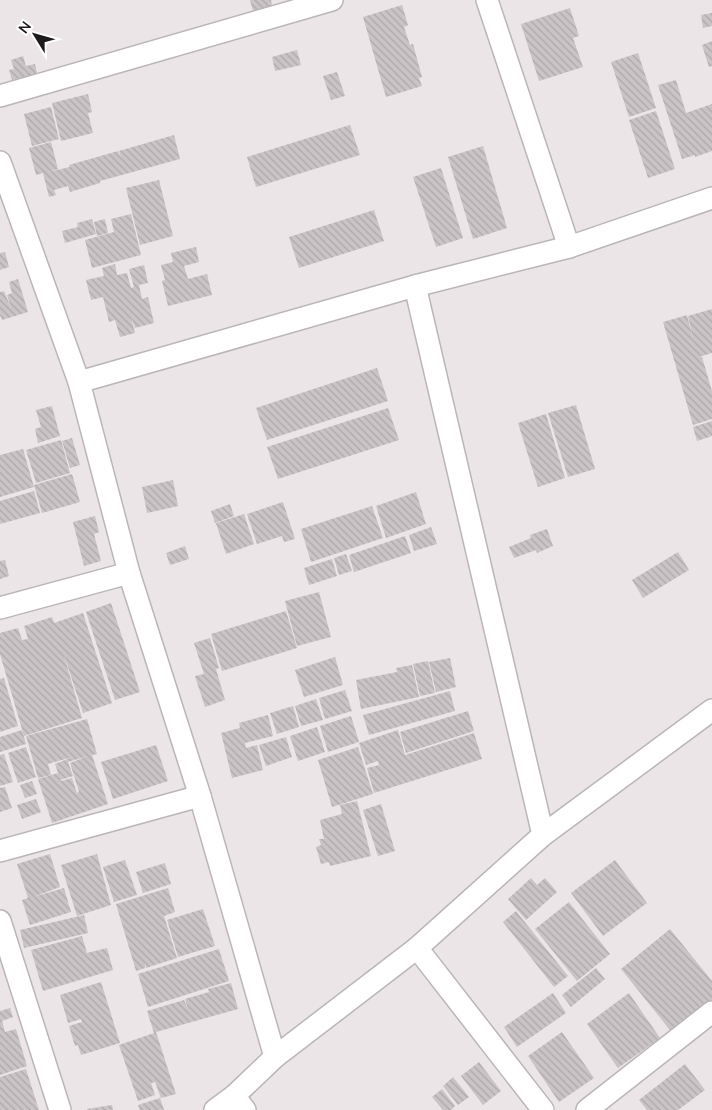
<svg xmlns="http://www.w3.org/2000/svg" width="712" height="1110" font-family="Mulish,sans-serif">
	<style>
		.building { fill: url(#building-back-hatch); fill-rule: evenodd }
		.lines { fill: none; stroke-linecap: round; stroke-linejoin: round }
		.minor-casing { stroke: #bab5b8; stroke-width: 24 }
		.minor { stroke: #fff; stroke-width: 21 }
	</style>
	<defs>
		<pattern id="building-back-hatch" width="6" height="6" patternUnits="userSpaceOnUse" patternTransform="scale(1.25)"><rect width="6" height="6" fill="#cac4c7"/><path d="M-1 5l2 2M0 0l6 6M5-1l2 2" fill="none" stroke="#ada8aa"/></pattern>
	</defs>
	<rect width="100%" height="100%" fill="#ebe5e8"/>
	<g class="building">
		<path d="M250,0H271L272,6L253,11Z"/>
		<path d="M402,5L408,25L404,27L410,45L413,44L422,77L419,78L422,86L386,97L363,17Z"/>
		<path d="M570,8L579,36L573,38L583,67L539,81L521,24Z"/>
		<path d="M712,13V26L703,28L701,15Z"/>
		<path d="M712,41V66L709,67L702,45Z"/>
		<path d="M297,50L301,65L275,71L272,57Z"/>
		<path d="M638,53L656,108L629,117L611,62Z"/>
		<path d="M23,56L26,66L35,64L37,74L12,80L9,70L14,69L11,60Z"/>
		<path d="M337,72L345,96L331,100L323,76Z"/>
		<path d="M676,80L686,113L712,104V151L695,157V155L682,159L658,85Z"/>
		<path d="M88,94L92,112L88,113L93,133L61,141L52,103Z"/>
		<path d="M51,107L59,139L32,146L24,114Z"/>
		<path d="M656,111L675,169L648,178L629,120Z"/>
		<path d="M350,125L360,155L256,187L247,157Z"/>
		<path d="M174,135L180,159L100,181V183L70,192L68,186L54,190L56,195L49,197L43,173L36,175L29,148L51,142L58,169L48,172L70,167L69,165L118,151L121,158L119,151Z"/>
		<path d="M483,146L507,228L473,239L448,157Z"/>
		<path d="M441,168L463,238L436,247L413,177Z"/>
		<path d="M159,180L173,236L140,245L126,188Z"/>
		<path d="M374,210L384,241L299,268L289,237Z"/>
		<path d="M131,214L141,255L92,268L85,240L114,232L111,219Z"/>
		<path d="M92,219L96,234L65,243L62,231L78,227L77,223Z"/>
		<path d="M105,219L108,233L97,236L94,222Z"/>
		<path d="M196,247L199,262L184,266L188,279L207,274L212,295L168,306L162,281L165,280L161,265L173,262L171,253Z"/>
		<path d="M5,252L9,267L0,270V253Z"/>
		<path d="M115,264L117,275L127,273L131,288L134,287L129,269L144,265L148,283L139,285L142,299L148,297L154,323L135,328L131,317L135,333L120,337L115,320L109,322L103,297L91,300L86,280L104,276L102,268Z"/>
		<path d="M18,279L28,312L2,320L0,315V292L4,291L11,308L7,295L12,293L9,282Z"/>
		<path d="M712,309V353L699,357H702L712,391V419L693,425L663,322L687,315L694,343L688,316Z"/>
		<path d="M377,368L388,401L267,440L256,408Z"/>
		<path d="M576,405L595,469L568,477L548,413Z"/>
		<path d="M52,406L60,436L38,443L35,429L41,427L36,410Z"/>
		<path d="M388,408L399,440L278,479L267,447Z"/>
		<path d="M546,414L565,478L538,487L518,423Z"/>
		<path d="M712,421V436L697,441L693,427Z"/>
		<path d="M72,438L80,465L70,468L62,441Z"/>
		<path d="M61,440L70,473L36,483L26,450Z"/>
		<path d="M23,449L34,487L0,497V455Z"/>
		<path d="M72,474L80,502L42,513L34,485Z"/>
		<path d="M173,480L178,506L147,513L142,487Z"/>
		<path d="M34,491L40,513L0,524V501Z"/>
		<path d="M416,492L426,524L386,538L376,506Z"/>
		<path d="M283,502L295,539L284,542L282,536L257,544L247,514Z"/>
		<path d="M230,504L234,516L215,523L211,511Z"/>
		<path d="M372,506L383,538L311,562L301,529Z"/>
		<path d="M244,514L254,544L226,554L216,523Z"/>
		<path d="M95,516L99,532L94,534L101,561L84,566L73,522Z"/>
		<path d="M431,527L437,544L414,551L409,535Z"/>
		<path d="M547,529L553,546L537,553L536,550L514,558L509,547L531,538L530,535Z"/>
		<path d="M405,536L411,553L354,572L349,555Z"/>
		<path d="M185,546L189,559L170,565L166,553Z"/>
		<path d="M678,552L689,570L643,598L632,580Z"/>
		<path d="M346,554L352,571L339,575L334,558Z"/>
		<path d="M332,559L337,576L309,585L304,568Z"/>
		<path d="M5,560L9,576L0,579V561Z"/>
		<path d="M319,592L331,637L297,646L285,601Z"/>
		<path d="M111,603L140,692L115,700L86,612Z"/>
		<path d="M286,611L297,648L222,671L211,634Z"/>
		<path d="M83,613L112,703L83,713L63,652L82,718L24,736L0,654V633L18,628L22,640L28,639L24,626L52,617L54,623Z"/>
		<path d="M210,638L219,668L216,669L225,700L205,707L195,676L204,674L194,643Z"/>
		<path d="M335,657L343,685L304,697L295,670Z"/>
		<path d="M450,658L456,687L436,692L429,662Z"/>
		<path d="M428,661L435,693L420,696L413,664Z"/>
		<path d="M412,665L419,697L361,709L356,680L397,672L396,668Z"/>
		<path d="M4,678L18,726L0,732V679Z"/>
		<path d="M345,690L352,711L325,719L319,698Z"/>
		<path d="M450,691L455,711L369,735L363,715Z"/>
		<path d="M316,699L323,720L301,726L295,706Z"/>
		<path d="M293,706L299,727L277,734L270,713Z"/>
		<path d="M468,711L474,731L406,753L400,732Z"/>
		<path d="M268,715L273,736L245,743L246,748L257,745L263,770L232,778L221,733L240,728L239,723Z"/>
		<path d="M351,716L359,742L328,752L320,726Z"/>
		<path d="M87,719L97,754L92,755L108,804L52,823L38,779L58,773L55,764L72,757L48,764L51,775L38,778L26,736ZM88,756L70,763L79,792L77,793L72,778L61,781L60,780L73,776L68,762Z"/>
		<path d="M317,727L325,752L298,761L290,736Z"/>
		<path d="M22,730L26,744L0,752V737Z"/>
		<path d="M398,730L405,755L474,733L482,759L374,793L367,768L379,765L378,761L366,765L359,743Z"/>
		<path d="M286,737L292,757L266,766L259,745Z"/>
		<path d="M156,745L168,781L113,799L101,762Z"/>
		<path d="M26,747L36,777L18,783L8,753Z"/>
		<path d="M358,747L373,794L332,807L318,760Z"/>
		<path d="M4,754L13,782L0,786V755Z"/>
		<path d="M32,781L37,794L25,798L20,785Z"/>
		<path d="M5,787L12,808L0,812V788Z"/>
		<path d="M36,799L41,812L22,819L17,805Z"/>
		<path d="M357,801L371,856L330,866L329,862L321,864L316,847L321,845L319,839H324L320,820L342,814L340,805Z"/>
		<path d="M381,804L395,851L378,856L363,810Z"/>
		<path d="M50,854L60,887L33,897L64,888L71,912L30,925L22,900L28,898L17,864Z"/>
		<path d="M97,854L111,905L77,916L61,865Z"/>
		<path d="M125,860L137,895L114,902L103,867Z"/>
		<path d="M615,860L647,903L603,936L571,893Z"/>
		<path d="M165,863L171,884L143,893L136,872Z"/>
		<path d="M531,878L537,885L545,878L557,892L526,920L508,899Z"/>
		<path d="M168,888L175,912L164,916L177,958L146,968L145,963V968L136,971L116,904Z"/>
		<path d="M569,902L610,954L577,981L535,929Z"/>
		<path d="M203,909L215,946L178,957L167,920Z"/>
		<path d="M516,911L568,976L554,987L503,922Z"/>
		<path d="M84,915L88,933L24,948L20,930Z"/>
		<path d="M670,929L712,981V1004L674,1035L621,969Z"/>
		<path d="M82,936L87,953L107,948L113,970L43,991L31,950Z"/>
		<path d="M219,949L229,981L148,1007L138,974Z"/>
		<path d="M596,968L605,979L571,1007L562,995Z"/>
		<path d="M101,982L120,1043L81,1055L78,1045L75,1046L69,1026L82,1022L81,1019L68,1023L60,995Z"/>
		<path d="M231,983L238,1009L156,1032L176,1094L161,1098L155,1082L151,1083L155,1095L138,1101L119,1045L154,1033L147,1011L184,1000L188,1009L185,999L209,992L208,989Z"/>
		<path d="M553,993L566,1013L517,1047L504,1027Z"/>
		<path d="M629,993L660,1038L618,1068L587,1024Z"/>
		<path d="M10,1008L13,1017L2,1021L5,1032L16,1029L27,1066L0,1075V1011Z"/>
		<path d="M562,1032L594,1078L559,1102L528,1056Z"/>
		<path d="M479,1062L501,1091L483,1105L461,1076Z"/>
		<path d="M685,1064L705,1090L678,1110H647L639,1100Z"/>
		<path d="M26,1069L39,1110H0V1077Z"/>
		<path d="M453,1077L469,1097L458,1105L443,1086Z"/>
		<path d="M442,1089L455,1106L451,1110H443L432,1097Z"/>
		<path d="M160,1098L164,1110H140L138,1105Z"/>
		<path d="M112,1105L113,1110H87V1109Z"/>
	</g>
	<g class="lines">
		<defs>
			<g id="minor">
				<path d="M487,0L569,247"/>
				<path d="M0,96L332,0"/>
				<path d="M0,162L79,382L129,573L200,796L275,1057"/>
				<path d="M415,286L543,835"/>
				<path d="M79,382L415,286L569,247L712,198"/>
				<path d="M0,608L129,573"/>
				<path d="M0,851L200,796"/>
				<path d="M0,921L60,1110"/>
				<path d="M417,948L543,1110"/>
				<path d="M234,1096L245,1110"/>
				<path d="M215,1110L234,1096L275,1057L417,948L543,835L712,710"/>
				<path d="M587,1110L712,1012"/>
			</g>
		</defs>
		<use href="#minor" class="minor-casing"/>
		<use href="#minor" class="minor"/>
	</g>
	<g transform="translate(35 35) rotate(307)" stroke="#ffffff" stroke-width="4" paint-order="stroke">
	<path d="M0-4L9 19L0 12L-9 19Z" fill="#1d1b1c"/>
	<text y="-8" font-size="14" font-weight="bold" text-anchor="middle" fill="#1d1b1c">N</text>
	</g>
</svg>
